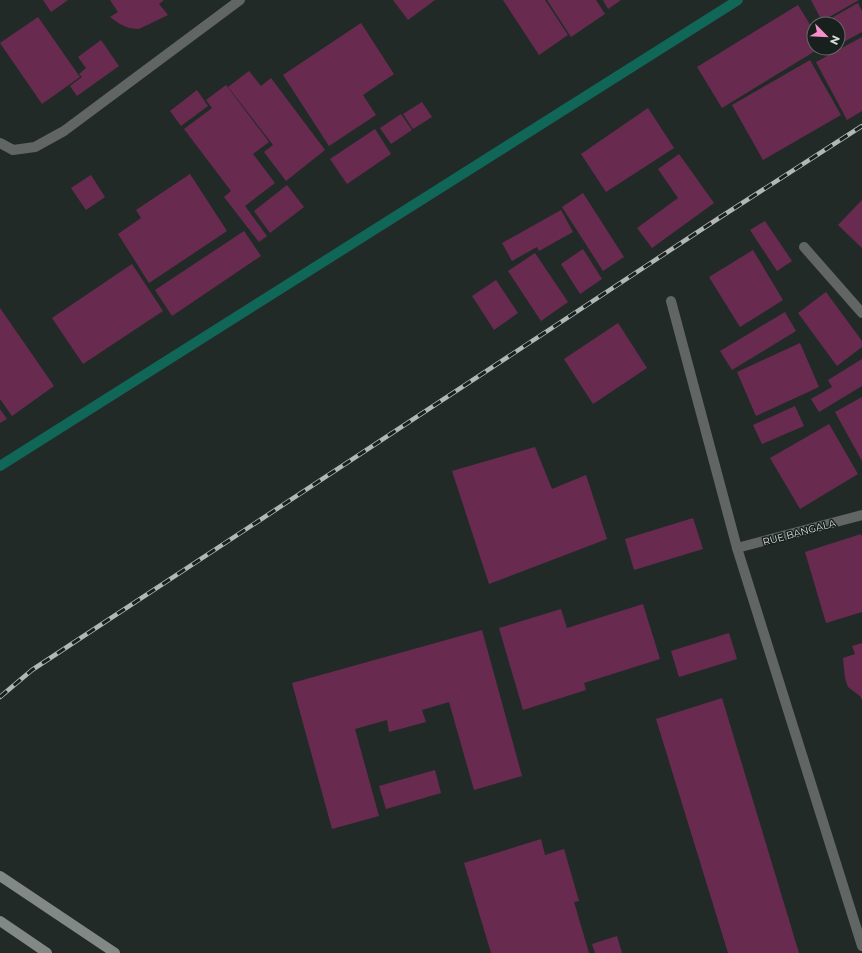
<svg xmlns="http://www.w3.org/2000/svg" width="862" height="953" font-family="Montserrat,sans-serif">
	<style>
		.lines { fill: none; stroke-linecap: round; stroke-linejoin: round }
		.stream { stroke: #106657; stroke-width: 10 }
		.building { fill: #682b4f }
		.street { stroke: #616564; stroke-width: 10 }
		.secondary { stroke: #828886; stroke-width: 10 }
		.rail-casing { stroke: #b1b7b5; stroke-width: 4.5 }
		.rail { stroke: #18201e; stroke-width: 3; stroke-dasharray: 9; stroke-linecap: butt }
		.labels { text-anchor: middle; stroke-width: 3; stroke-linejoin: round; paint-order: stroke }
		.street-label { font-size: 10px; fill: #d6dcda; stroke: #18201e }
	</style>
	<rect width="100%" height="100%" fill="#222a28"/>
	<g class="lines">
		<path class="stream" d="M0,466L738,0"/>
	</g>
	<g class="building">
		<path d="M43,0H68L51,12Z"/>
		<path d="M110,0H164L159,4L168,15L139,29L129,28L120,24L110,17L118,12Z"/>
		<path d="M393,0H435L408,20Z"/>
		<path d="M503,0H545L568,35L539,55Z"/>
		<path d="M547,0H596L605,14L571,37Z"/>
		<path d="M603,0H621L608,9Z"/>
		<path d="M811,0H859L822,21Z"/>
		<path d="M858,3L862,11V32L840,44L838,39V24H830L828,20Z"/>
		<path d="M798,5L814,31V48H820L722,108L697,67Z"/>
		<path d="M38,17L80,77L42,104L0,43Z"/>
		<path d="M361,23L394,74L363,95L376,115L329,146L283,75Z"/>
		<path d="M862,37V111L847,120L816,62Z"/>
		<path d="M101,40L119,66L77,96L70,86L82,77L79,74L86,68L78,57Z"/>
		<path d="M810,60L841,115L763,160L732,105Z"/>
		<path d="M249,71L261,86L271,78L325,150L286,181L264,152L273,145L228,87Z"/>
		<path d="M226,85L269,142L253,154L275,183L245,206L267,236L259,242L224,197L231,191L184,129L212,108L206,100Z"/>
		<path d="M197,90L208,106L181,126L170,111Z"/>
		<path d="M422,102L432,117L413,129L403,114Z"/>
		<path d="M648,108L674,148L606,192L581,154Z"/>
		<path d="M401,114L412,130L391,144L380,128Z"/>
		<path d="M375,129L391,154L347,184L330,159Z"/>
		<path d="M679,154L714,203L652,248L637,228L678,198L658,169Z"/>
		<path d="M190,174L227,231L149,283L118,234L141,218L136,210Z"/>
		<path d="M91,175L105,197L86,210L71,188Z"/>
		<path d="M287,185L304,207L270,233L254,211Z"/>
		<path d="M583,193L624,257L603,271L562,207Z"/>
		<path d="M862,200V248L838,225Z"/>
		<path d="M561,210L573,232L539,251L537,247L512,261L502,243Z"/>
		<path d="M765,221L792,261L777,271L750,230Z"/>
		<path d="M244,231L261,256L172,316L155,290Z"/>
		<path d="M583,249L602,279L580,294L561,264Z"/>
		<path d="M753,250L783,300L740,327L709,277Z"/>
		<path d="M535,253L568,302L541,321L508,271Z"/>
		<path d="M132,264L163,311L83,364L52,318Z"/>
		<path d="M496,280L518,313L494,330L472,296Z"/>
		<path d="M826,292L862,341V347L837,366L798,313Z"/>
		<path d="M0,308L54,386L12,416L0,399Z"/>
		<path d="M785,312L796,331L732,370L720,351Z"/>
		<path d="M618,323L647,368L593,404L564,359Z"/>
		<path d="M800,343L819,387L756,416L737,372Z"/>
		<path d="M862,359V386L819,412L811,399L832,387L828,380Z"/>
		<path d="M862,397V461L835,412Z"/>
		<path d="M795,406L804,426L762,444L753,425Z"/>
		<path d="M0,409L7,419L0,423Z"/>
		<path d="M829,424L858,474L800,509L770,458Z"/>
		<path d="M535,447L552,489L586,475L607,539L489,584L452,471Z"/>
		<path d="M693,518L703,549L634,570L625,539Z"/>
		<path d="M861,534L862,538V612L826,623L805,552Z"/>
		<path d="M643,604L660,659L584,683L586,690L523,710L499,628L561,609L567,628Z"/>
		<path d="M482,630L522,776L474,790L449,702L422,710L426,722L389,732L387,720L355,729L379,816L332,829L292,683Z"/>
		<path d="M729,633L737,659L679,677L671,651Z"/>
		<path d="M862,643V700L860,696L848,687L845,678L843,658L855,654L852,646Z"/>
		<path d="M722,698L799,953H728L656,719Z"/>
		<path d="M435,770L441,793L386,809L379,786Z"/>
		<path d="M541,839L545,855L564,849L579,901L574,902L589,953H491L464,863Z"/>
		<path d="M617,936L622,953H595L592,944Z"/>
	</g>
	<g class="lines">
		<g class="street">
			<path d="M0,143L13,150L35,147L64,131L240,0"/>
			<path d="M804,247L862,313"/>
			<path d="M671,301L737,548L862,946"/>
			<path d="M737,548L862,515"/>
		</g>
		<g class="secondary">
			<path d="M0,876L115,953"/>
			<path d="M0,921L47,953"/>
		</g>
		<defs>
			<path id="rail" d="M0,697L32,670L719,218L862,126"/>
		</defs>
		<use href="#rail" class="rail-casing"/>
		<use href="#rail" class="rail"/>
	</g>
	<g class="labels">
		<g class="street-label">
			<text transform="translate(799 532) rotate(-15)" y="4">RUE BANGALA</text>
		</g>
	</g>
	<g transform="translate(826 36) rotate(114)"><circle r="19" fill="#18201e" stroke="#646b69"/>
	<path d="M0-3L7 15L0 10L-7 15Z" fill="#f98fca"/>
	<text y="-6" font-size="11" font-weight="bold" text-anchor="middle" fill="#d6dcda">N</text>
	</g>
</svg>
